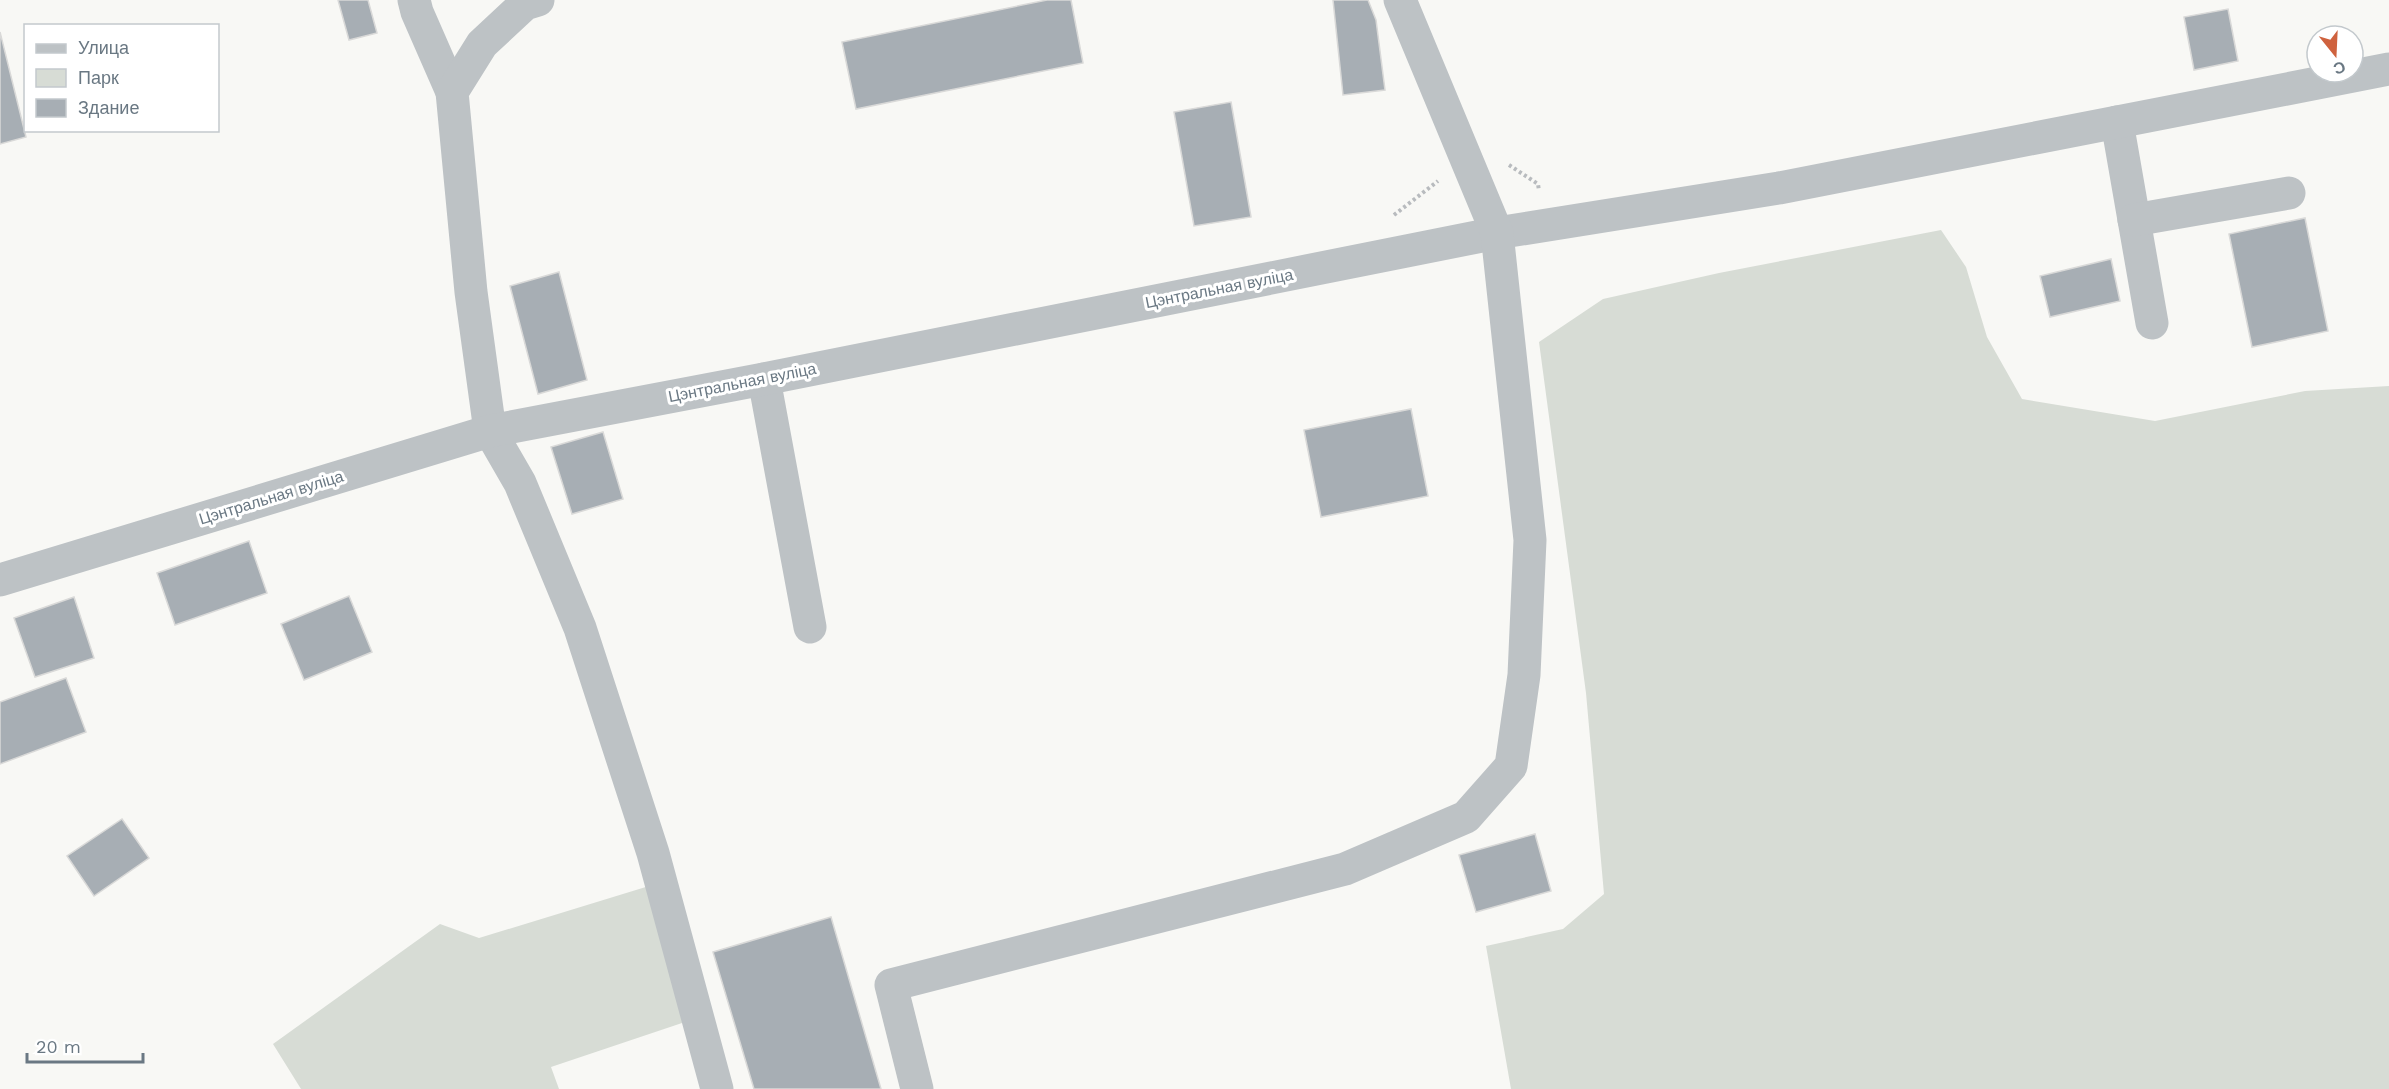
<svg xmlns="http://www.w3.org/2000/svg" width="2389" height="1089" font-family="'Work Sans',sans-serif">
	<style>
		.green { fill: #d7dcd5 }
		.building { fill: #a7aeb4; stroke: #d9d9d8; stroke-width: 1.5 }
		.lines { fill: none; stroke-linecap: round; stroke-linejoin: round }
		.path { stroke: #b8bbbe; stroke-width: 4; stroke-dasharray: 3 3; stroke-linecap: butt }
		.minor { stroke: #bdc2c5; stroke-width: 33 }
		.labels { text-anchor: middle; stroke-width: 6; stroke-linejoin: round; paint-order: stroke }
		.street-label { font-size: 16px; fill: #6a7883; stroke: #fff }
	</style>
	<rect width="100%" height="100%" fill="#f8f8f5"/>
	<g class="green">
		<path d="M1941,230L1966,267L1987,337L2022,399L2155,421L2305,391L2389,386V1089H1511L1486,946L1563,929L1604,894L1586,693L1539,342L1603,299L1719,273Z"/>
		<path d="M649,886L685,1022L551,1067L559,1089H301L273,1044L440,924L479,938Z"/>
	</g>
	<g class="building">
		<path d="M338,0H368L377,33L349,40Z"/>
		<path d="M1047,0H1071L1083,63L856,109L842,42Z"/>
		<path d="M1333,0H1368L1376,20L1385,90L1343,95Z"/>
		<path d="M2228,9L2238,61L2194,70L2184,17Z"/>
		<path d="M0,32L26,137L0,144Z"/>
		<path d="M1231,102L1251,217L1194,226L1174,112Z"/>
		<path d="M2305,218L2328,331L2252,347L2229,234Z"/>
		<path d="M2111,259L2120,301L2050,317L2040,276Z"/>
		<path d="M559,272L587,380L538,394L510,286Z"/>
		<path d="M1411,409L1428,496L1321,517L1304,430Z"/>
		<path d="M603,432L623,499L572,514L551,447Z"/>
		<path d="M249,541L267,593L175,625L157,573Z"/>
		<path d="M349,596L372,652L304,680L281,624Z"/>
		<path d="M74,597L94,658L35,677L14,618Z"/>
		<path d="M66,678L86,732L0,764V702Z"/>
		<path d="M122,819L149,858L94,896L67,856Z"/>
		<path d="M1535,834L1551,891L1476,912L1459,855Z"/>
		<path d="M831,917L881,1089H754L713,952Z"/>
	</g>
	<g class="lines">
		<g class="path">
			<path d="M1509,165L1538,184L1539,191"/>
			<path d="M1394,215L1438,181"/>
		</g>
		<g class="minor">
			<path d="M414,0L417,12L452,92"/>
			<path d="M538,0L525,4L482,44L452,92L471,292L490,431L520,483L580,628L653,853L717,1089"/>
			<path d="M2117,122L2152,323"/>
			<path d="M2134,220L2289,193"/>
			<path d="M764,379L810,627"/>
			<path d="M0,580L490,431L764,379L1497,233L1779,188L2389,69"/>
			<path d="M917,1089L891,985L1345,869L1466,817L1511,766L1524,675L1530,540L1497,233L1400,0"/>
		</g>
	</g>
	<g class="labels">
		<g class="street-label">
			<text transform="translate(1219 288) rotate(-11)" y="6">Цэнтральная вуліца</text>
			<text transform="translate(742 382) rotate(-11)" y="6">Цэнтральная вуліца</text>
			<text transform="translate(271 497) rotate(-17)" y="6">Цэнтральная вуліца</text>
		</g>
	</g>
	<rect x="24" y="24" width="195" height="108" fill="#ffffff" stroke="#c3c9cd" stroke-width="1.5"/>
	<rect x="36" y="44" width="30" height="9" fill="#bdc2c5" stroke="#c3c9cd" stroke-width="1.5"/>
	<text x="78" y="54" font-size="18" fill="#6a7883">Улица</text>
	<rect x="36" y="69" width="30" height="18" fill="#d7dcd5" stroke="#c3c9cd" stroke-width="1.5"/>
	<text x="78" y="84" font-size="18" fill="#6a7883">Парк</text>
	<rect x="36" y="99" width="30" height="18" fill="#a7aeb4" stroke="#c3c9cd" stroke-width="1.5"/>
	<text x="78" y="114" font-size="18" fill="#6a7883">Здание</text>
	<g transform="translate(2335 54) rotate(162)"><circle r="28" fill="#ffffff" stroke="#c3c9cd" stroke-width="1.5"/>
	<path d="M0-4.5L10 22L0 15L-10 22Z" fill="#cf623e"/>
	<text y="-9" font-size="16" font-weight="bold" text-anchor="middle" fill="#6a7883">С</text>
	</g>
	<path d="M27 1053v9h116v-9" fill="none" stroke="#6a7883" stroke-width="3"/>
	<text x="36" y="1053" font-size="18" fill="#6a7883" stroke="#ffffff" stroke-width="4.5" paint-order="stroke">20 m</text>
</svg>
